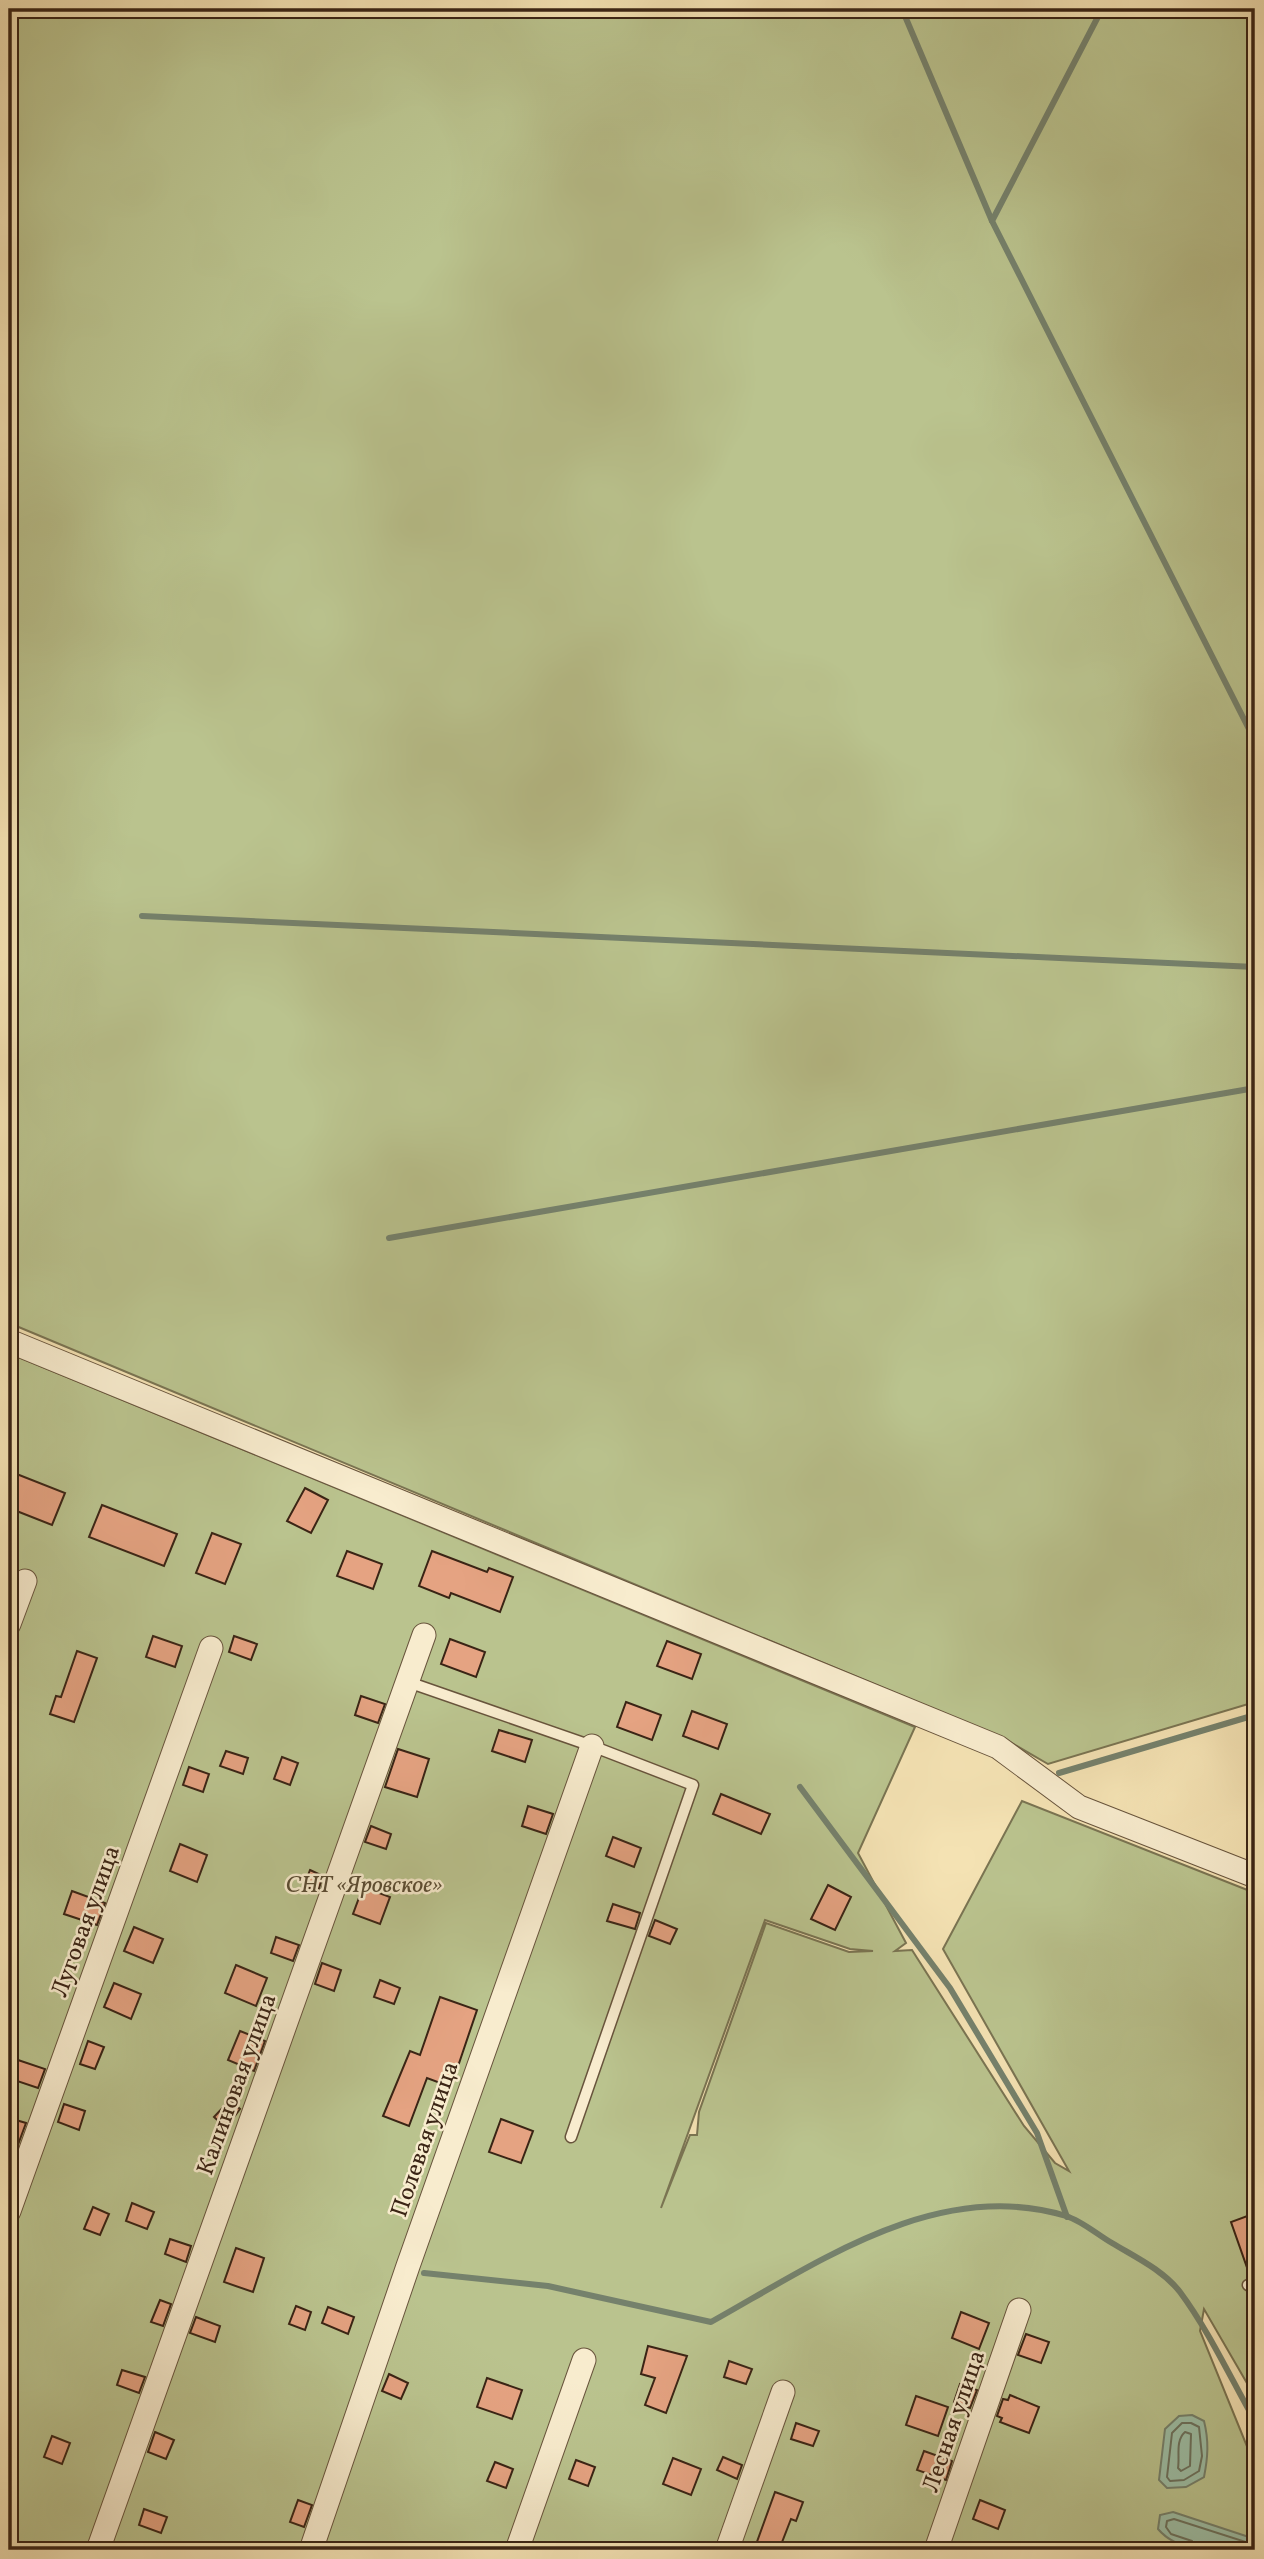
<svg xmlns="http://www.w3.org/2000/svg" width="1264" height="2559" font-family="Vollkorn,serif">
	<style>
		.green { fill: #bac38e; stroke: #7a7452; stroke-width: 2; fill-rule: evenodd }
		.water { fill: #9dbfa6; stroke: #75816c; stroke-width: 2 }
		.lines { fill: none; stroke-linecap: round; stroke-linejoin: round }
		.shore { stroke: #6c725e; stroke-width: 2 }
		.stream { stroke: #75816c; stroke-width: 6 }
		.building { fill: #e5a382; stroke: #3a2415; stroke-width: 2 }
		.lane-casing { stroke: #68543c; stroke-width: 13 }
		.street-casing { stroke: #68543c; stroke-width: 25 }
		.lane { stroke: #f8ecce; stroke-width: 10 }
		.street { stroke: #f8ecce; stroke-width: 23 }
		.labels { text-anchor: middle; stroke-width: 5; stroke-linejoin: round; paint-order: stroke }
		.park-label { font-size: 24px; font-style: italic; fill: #5a4c33; stroke: #f8ecce }
		.street-label { font-size: 24px; fill: #3a2415; stroke: #f8ecce }
	</style>
	<rect width="100%" height="100%" fill="#f4e2b3"/>
	<filter id="stains"><feTurbulence type="fractalNoise" baseFrequency=".00286" numOctaves="4"/><feColorMatrix values="0 0 0 0 .2 0 0 0 0 .09 0 0 0 0 .02 0 0 0 .5 -.17"/></filter>
	<radialGradient id="worn" r=".72"><stop offset=".6" stop-color="#630" stop-opacity="0"/><stop offset="1" stop-color="#630" stop-opacity=".3"/></radialGradient>
	<g class="green">
		<path d="M9,9H1255V1702L1048,1764L1003,1738L9,1323Z"/>
		<path d="M9,1353L915,1727L858,1853L906,1943L895,1951L912,1950L1024,2126L1055,2163L1069,2171L943,1949L1022,1801L1255,1893V2397L1204,2309L1200,2331L1255,2466V2550H1185L1176,2546L1163,2550H9ZM765,1920L850,1949L873,1951L849,1952L766,1923L699,2112L697,2135H690L661,2208Z"/>
	</g>
	<g class="water">
		<path d="M1192,2415L1204,2421C1209,2441 1208,2457 1204,2477L1186,2487L1167,2488L1159,2480L1165,2429L1179,2416Z"/>
		<path d="M1173,2512L1255,2539V2550C1222,2550 1181,2556 1158,2529L1160,2515Z"/>
	</g>
	<g class="lines">
		<g class="shore">
			<path d="M1182,2423H1191L1199,2427L1202,2456L1199,2471L1184,2480L1170,2481L1167,2477L1172,2433Z"/>
			<path d="M1185,2432L1191,2434L1190,2466L1181,2471L1178,2468C1180,2456 1175,2441 1185,2432Z"/>
			<path d="M1196,2550L1192,2541L1171,2534L1166,2527L1167,2521L1174,2519L1255,2545"/>
		</g>
		<g class="stream">
			<path d="M902,9L992,221L1255,741"/>
			<path d="M992,221L1102,9"/>
			<path d="M142,916L1255,967"/>
			<path d="M389,1238L1255,1088"/>
			<path d="M1059,1773L1255,1715"/>
			<path d="M800,1787L950,1988L1037,2133L1067,2217"/>
			<path d="M424,2273L548,2286L711,2322C817,2263 938,2177 1066,2216C1082,2221 1098,2235 1112,2243C1135,2257 1163,2270 1180,2292C1209,2331 1231,2379 1255,2421"/>
		</g>
	</g>
	<g class="building">
		<path d="M9,1471L65,1493L52,1525L9,1508Z"/>
		<path d="M305,1488L328,1500L311,1533L287,1521Z"/>
		<path d="M102,1505L177,1534L164,1566L89,1537Z"/>
		<path d="M212,1533L241,1544L225,1584L196,1573Z"/>
		<path d="M347,1551L382,1564L373,1589L337,1576Z"/>
		<path d="M432,1551L487,1572L489,1568L513,1577L500,1612L451,1593L449,1598L419,1586Z"/>
		<path d="M153,1636L182,1646L175,1667L146,1657Z"/>
		<path d="M234,1636L257,1644L251,1660L229,1652Z"/>
		<path d="M450,1639L485,1652L476,1677L441,1664Z"/>
		<path d="M667,1641L701,1654L692,1679L657,1666Z"/>
		<path d="M77,1651L97,1658L74,1722L50,1714L56,1696L61,1697Z"/>
		<path d="M361,1696L385,1704L378,1723L355,1715Z"/>
		<path d="M626,1702L661,1715L652,1740L617,1727Z"/>
		<path d="M692,1711L727,1724L718,1749L683,1736Z"/>
		<path d="M499,1730L532,1740L525,1762L492,1751Z"/>
		<path d="M398,1749L429,1759L417,1797L385,1787Z"/>
		<path d="M226,1751L248,1758L243,1774L220,1766Z"/>
		<path d="M282,1757L298,1763L290,1785L274,1779Z"/>
		<path d="M189,1767L209,1774L203,1792L183,1785Z"/>
		<path d="M721,1794L770,1814L761,1834L713,1814Z"/>
		<path d="M528,1806L553,1814L546,1834L522,1826Z"/>
		<path d="M371,1826L391,1834L386,1849L365,1842Z"/>
		<path d="M613,1837L641,1848L634,1867L606,1856Z"/>
		<path d="M180,1844L207,1855L197,1882L170,1871Z"/>
		<path d="M310,1870L323,1876L318,1891L304,1886Z"/>
		<path d="M828,1885L851,1897L835,1930L811,1919Z"/>
		<path d="M363,1887L390,1897L380,1924L353,1914Z"/>
		<path d="M72,1891L105,1903L97,1925L64,1914Z"/>
		<path d="M613,1904L640,1913L635,1929L607,1921Z"/>
		<path d="M655,1920L677,1929L670,1944L649,1936Z"/>
		<path d="M134,1927L163,1939L153,1963L124,1951Z"/>
		<path d="M276,1937L299,1945L293,1961L271,1953Z"/>
		<path d="M322,1963L341,1970L334,1991L315,1984Z"/>
		<path d="M236,1965L267,1978L256,2006L225,1993Z"/>
		<path d="M380,1980L400,1988L394,2004L374,1997Z"/>
		<path d="M114,1983L141,1994L131,2019L104,2007Z"/>
		<path d="M440,1997L477,2010L451,2087L427,2078L409,2126L383,2116L410,2051L420,2055Z"/>
		<path d="M240,2031L265,2041L254,2071L228,2060Z"/>
		<path d="M88,2041L104,2047L95,2069L80,2064Z"/>
		<path d="M18,2060L45,2069L38,2088L11,2079Z"/>
		<path d="M230,2100L240,2109L226,2128L214,2117Z"/>
		<path d="M64,2104L85,2111L79,2130L58,2122Z"/>
		<path d="M9,2118L26,2123L9,2169Z"/>
		<path d="M501,2119L533,2131L521,2163L489,2152Z"/>
		<path d="M132,2203L154,2212L147,2229L126,2221Z"/>
		<path d="M93,2207L109,2214L100,2235L84,2229Z"/>
		<path d="M1250,2215L1255,2230V2275L1250,2276L1231,2222Z"/>
		<path d="M170,2239L191,2246L186,2262L165,2254Z"/>
		<path d="M236,2248L264,2258L253,2292L224,2282Z"/>
		<path d="M160,2300L171,2304L163,2326L151,2322Z"/>
		<path d="M296,2306L311,2312L305,2330L289,2324Z"/>
		<path d="M328,2307L354,2317L348,2334L322,2323Z"/>
		<path d="M961,2312L989,2323L979,2349L952,2338Z"/>
		<path d="M196,2317L220,2326L215,2342L190,2333Z"/>
		<path d="M1026,2334L1049,2342L1041,2363L1018,2355Z"/>
		<path d="M648,2346L687,2356L666,2413L645,2405L655,2378L641,2374Z"/>
		<path d="M729,2361L752,2369L746,2384L724,2377Z"/>
		<path d="M122,2370L145,2377L139,2393L117,2385Z"/>
		<path d="M389,2374L408,2383L401,2399L382,2391Z"/>
		<path d="M487,2378L522,2390L512,2419L477,2407Z"/>
		<path d="M960,2384L977,2390L970,2408L954,2402Z"/>
		<path d="M1010,2395L1039,2407L1029,2433L1000,2422L1002,2418L997,2416L1003,2399L1008,2400Z"/>
		<path d="M916,2396L948,2407L938,2436L906,2425Z"/>
		<path d="M796,2423L819,2431L813,2446L791,2439Z"/>
		<path d="M155,2432L174,2440L166,2459L148,2452Z"/>
		<path d="M52,2436L70,2443L62,2464L44,2457Z"/>
		<path d="M924,2451L952,2461L946,2480L917,2470Z"/>
		<path d="M723,2457L742,2465L737,2479L717,2470Z"/>
		<path d="M673,2458L701,2469L691,2495L663,2484Z"/>
		<path d="M576,2460L595,2467L588,2486L569,2479Z"/>
		<path d="M495,2462L513,2469L506,2488L487,2481Z"/>
		<path d="M775,2492L803,2502L796,2521L791,2519L779,2550H754Z"/>
		<path d="M298,2500L312,2505L304,2527L290,2522Z"/>
		<path d="M980,2500L1005,2510L998,2529L973,2519Z"/>
		<path d="M144,2509L167,2517L161,2533L139,2525Z"/>
	</g>
	<g class="lines">
		<defs>
			<g id="lane">
				<path d="M408,1682L592,1746L693,1785L571,2137"/>
				<path d="M1248,2285L1255,2283"/>
			</g>
			<g id="street">
				<path d="M9,1341L998,1747L1079,1807L1255,1876"/>
				<path d="M9,1624L25,1581"/>
				<path d="M9,2211L211,1648"/>
				<path d="M98,2550L424,1635"/>
				<path d="M311,2550L408,2266L592,1746"/>
				<path d="M517,2550L584,2360"/>
				<path d="M727,2550L783,2392"/>
				<path d="M936,2550L1019,2310"/>
			</g>
		</defs>
		<use href="#lane" class="lane-casing"/>
		<use href="#street" class="street-casing"/>
		<use href="#lane" class="lane"/>
		<use href="#street" class="street"/>
	</g>
	<g class="labels">
		<g class="park-label">
			<text x="364" y="1892">СНТ «Яровское»</text>
		</g>
		<g class="street-label">
			<text transform="translate(85 1921) rotate(-70)" y="8">Луговая улица</text>
			<text transform="translate(236 2084) rotate(-70)" y="8">Калиновая улица</text>
			<text transform="translate(424 2139) rotate(-71)" y="8">Полевая улица</text>
			<text transform="translate(953 2421) rotate(-71)" y="8">Лесная улица</text>
		</g>
	</g>
	<rect width="1264" height="2559" fill="none" stroke="#f4e2b3" stroke-width="35"/>
	<rect x="10" y="10" width="1243" height="2538" fill="none" stroke="#3a2415" stroke-width="3.5"/>
	<rect x="18" y="18" width="1229" height="2524" fill="none" stroke="#3a2415" stroke-width="2"/>
	<rect width="100%" height="100%" filter="url(#stains)"/>
	<rect width="100%" height="100%" fill="url(#worn)"/>
</svg>
